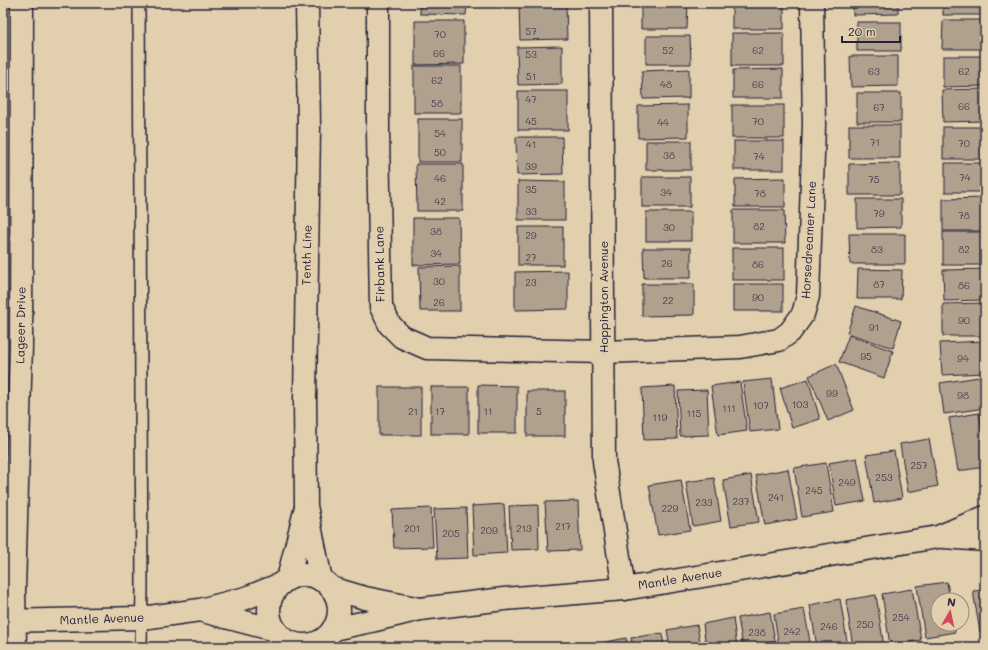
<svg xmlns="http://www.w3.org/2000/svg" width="988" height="650" font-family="Mali,sans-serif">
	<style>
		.building { fill: #b0a18f; stroke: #22223b }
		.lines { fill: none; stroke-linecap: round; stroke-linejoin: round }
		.service-casing { stroke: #22223b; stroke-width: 14 }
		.minor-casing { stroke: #22223b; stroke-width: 25 }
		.tertiary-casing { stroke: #22223b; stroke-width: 25 }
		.service { stroke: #e2cfad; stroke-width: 11 }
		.minor { stroke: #e2cfad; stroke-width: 22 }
		.tertiary { stroke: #e2cfad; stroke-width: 22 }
		.labels { text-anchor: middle; stroke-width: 3; stroke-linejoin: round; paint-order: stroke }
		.number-label { font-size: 10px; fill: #464250 }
		.street-label { font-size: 12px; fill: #22223b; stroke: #e2cfad }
	</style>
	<rect width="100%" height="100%" fill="#e2cfad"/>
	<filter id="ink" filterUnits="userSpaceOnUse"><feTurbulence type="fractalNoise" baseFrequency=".025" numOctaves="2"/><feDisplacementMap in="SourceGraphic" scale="8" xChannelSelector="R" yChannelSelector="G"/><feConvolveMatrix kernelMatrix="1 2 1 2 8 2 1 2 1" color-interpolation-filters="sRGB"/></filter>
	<g filter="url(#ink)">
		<g class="building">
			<path d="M420,3H467L466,15L420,14Z"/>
			<path d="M519,3H566L567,39L520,40Z"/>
			<path d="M641,3H688L687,29H641Z"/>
			<rect x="732" y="3" width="52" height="26"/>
			<path d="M853,3H898V14L853,15Z"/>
			<rect x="943" y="3" width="42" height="12"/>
			<path d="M943,20H985V49H942Z"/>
			<path d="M415,21H464V64L415,65Z"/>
			<rect x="857" y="22" width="44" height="29"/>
			<rect x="732" y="33" width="52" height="33"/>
			<path d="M646,36H690L691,64H646Z"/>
			<path d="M562,46V84L518,85L517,47Z"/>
			<path d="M850,56H898V86L851,87Z"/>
			<path d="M943,56H985V86L943,87Z"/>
			<rect x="414" y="66" width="47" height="47"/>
			<path d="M689,69V98L643,99L642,71Z"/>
			<path d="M783,69V98H733V70Z"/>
			<path d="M985,89V121L943,122L942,90Z"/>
			<rect x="518" y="91" width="50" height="39"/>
			<rect x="857" y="93" width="44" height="29"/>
			<path d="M688,105V137L638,138V106Z"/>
			<rect x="732" y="105" width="52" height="33"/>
			<rect x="418" y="119" width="44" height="43"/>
			<rect x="849" y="125" width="51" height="33"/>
			<rect x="943" y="127" width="42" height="32"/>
			<path d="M516,137H562L563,174L517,175Z"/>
			<rect x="646" y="141" width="45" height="29"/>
			<rect x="734" y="141" width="50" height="29"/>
			<path d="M900,163V195H849V164Z"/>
			<rect x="945" y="163" width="40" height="29"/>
			<path d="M416,164H463V211H417Z"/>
			<rect x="642" y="177" width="48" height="30"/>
			<path d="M785,178V207H735V179Z"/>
			<path d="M518,181L565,182V220H518Z"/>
			<path d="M985,198V231H943V199Z"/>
			<path d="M857,199H901V227L857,228Z"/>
			<path d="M733,210H784L785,243H733Z"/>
			<rect x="646" y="212" width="45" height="29"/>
			<path d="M413,218H459L460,264L413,265Z"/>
			<rect x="518" y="227" width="45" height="38"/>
			<rect x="943" y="232" width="42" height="33"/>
			<path d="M849,234H905V264H850Z"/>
			<path d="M643,248H691V278H644Z"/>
			<rect x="732" y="248" width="52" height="32"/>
			<path d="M460,266V311H420L419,267Z"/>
			<path d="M858,269L902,270L901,299H857Z"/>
			<path d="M985,269V300L944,301L943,270Z"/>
			<path d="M568,271V309L515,310V272Z"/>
			<path d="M642,284H694V315L642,316Z"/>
			<rect x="733" y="284" width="50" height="27"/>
			<path d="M985,303V336H943V304Z"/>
			<path d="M856,306L901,321L893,348L847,333Z"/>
			<path d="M849,335L893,351L884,378L839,362Z"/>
			<path d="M985,341V373L942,375L940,343Z"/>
			<path d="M836,364L854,410L828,421L809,376Z"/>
			<path d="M985,376V408L944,414L940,383Z"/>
			<path d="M772,379L778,429L750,432L743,382Z"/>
			<path d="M808,379L820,419L792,428L780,388Z"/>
			<path d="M740,382L747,431L718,435L711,386Z"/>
			<path d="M478,385L517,386V433H478Z"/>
			<path d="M675,386L677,439L644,440L642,388Z"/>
			<rect x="379" y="387" width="42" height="48"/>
			<rect x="431" y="387" width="38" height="47"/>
			<path d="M707,390L709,435L680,436L678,391Z"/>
			<rect x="527" y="391" width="38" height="45"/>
			<path d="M979,413L985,445V467L958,471L949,418Z"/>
			<path d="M929,439L938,486L908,492L900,444Z"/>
			<path d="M894,451L902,498L874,503L866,455Z"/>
			<path d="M857,458L865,501L836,506L829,463Z"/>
			<path d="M826,463L834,512L802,517L794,468Z"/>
			<path d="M788,469L797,519L765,525L756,475Z"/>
			<path d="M751,475L759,522L731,526L723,480Z"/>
			<path d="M714,478L721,521L693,526L686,482Z"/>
			<path d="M681,480L690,530L658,535L649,485Z"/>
			<path d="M578,501L580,550L548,551L545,502Z"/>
			<path d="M504,504L507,553L474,555L472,506Z"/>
			<path d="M538,505L539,549L511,550L509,506Z"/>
			<path d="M431,508L433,547L394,548L392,510Z"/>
			<path d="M466,508L468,558L437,559L434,509Z"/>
			<path d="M947,582L950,600H938V624H954L955,632L925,637L917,586Z"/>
			<path d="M912,589L921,640L890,645L882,594Z"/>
			<path d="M985,590V631L980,632L973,591Z"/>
			<path d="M876,595L884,647H853L846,600Z"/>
			<path d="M840,599L848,647H817L810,605Z"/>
			<path d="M804,609L811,647H779L774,614Z"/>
			<path d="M770,612L776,647H743L738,618Z"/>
			<path d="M733,618L737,647H706L703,624Z"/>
			<path d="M697,625L701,647H670L667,630Z"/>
			<path d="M662,633L664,647H633L631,638Z"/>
			<path d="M626,638L628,647H596V644Z"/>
			<path d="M590,644L591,647H561Z"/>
		</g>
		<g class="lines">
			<defs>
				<path id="service" d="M139,3L142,586L141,647"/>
				<g id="minor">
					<path d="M378,3V132L381,307L390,325L402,337L427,348L604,352L740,347L779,340L790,332L803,314L808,296L814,125L812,3"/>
					<path d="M601,3L604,461L624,589"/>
					<path d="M15,647L14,590L21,345L22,3"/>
				</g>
				<g id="tertiary">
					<path d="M307,3L309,127L305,400L306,506L321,580"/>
					<path d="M944,537L985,540"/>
					<circle cx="304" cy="610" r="35"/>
					<path d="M288,579L305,511"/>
					<path d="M331,588L365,598L415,608"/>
					<path d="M203,611L275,630"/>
					<path d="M3,621L142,618L200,610L246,598L281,584"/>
					<path d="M333,629L371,621L420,609L504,599L624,589L938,537L985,517"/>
				</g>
			</defs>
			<use href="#service" class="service-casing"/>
			<use href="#minor" class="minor-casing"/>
			<use href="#tertiary" class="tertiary-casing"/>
			<use href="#service" class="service"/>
			<use href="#minor" class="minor"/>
			<use href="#tertiary" class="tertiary"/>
		</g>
	</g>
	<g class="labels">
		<g class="number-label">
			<text x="531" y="35">57</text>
			<text x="440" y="38">70</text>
			<text x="668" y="54">52</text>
			<text x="758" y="54">62</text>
			<text x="439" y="57">66</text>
			<text x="531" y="58">53</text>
			<text x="874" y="75">63</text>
			<text x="964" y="75">62</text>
			<text x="531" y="80">51</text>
			<text x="437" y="84">62</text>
			<text x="666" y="88">48</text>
			<text x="758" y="88">66</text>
			<text x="531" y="103">47</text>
			<text x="437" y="107">58</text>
			<text x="964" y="110">66</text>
			<text x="879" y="111">67</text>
			<text x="531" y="125">45</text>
			<text x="758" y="125">70</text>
			<text x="663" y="126">44</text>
			<text x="440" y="137">54</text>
			<text x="875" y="146">71</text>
			<text x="964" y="147">70</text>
			<text x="531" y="148">41</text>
			<text x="440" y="156">50</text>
			<text x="669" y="159">38</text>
			<text x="759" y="160">74</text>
			<text x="531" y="170">39</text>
			<text x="965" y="181">74</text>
			<text x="440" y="182">46</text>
			<text x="874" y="183">75</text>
			<text x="531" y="193">35</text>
			<text x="666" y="196">34</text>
			<text x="760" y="197">78</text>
			<text x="440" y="205">42</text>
			<text x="531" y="215">33</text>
			<text x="879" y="217">79</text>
			<text x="964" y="219">78</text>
			<text x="759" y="230">82</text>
			<text x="669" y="231">30</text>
			<text x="436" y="235">38</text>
			<text x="531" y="239">29</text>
			<text x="877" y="253">83</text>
			<text x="964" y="253">82</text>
			<text x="436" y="257">34</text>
			<text x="531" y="261">27</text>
			<text x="667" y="267">26</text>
			<text x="758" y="268">86</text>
			<text x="439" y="285">30</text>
			<text x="531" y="286">23</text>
			<text x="879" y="288">87</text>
			<text x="964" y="289">86</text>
			<text x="758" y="301">90</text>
			<text x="668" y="304">22</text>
			<text x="439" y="306">26</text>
			<text x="964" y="324">90</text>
			<text x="874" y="331">91</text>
			<text x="866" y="360">95</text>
			<text x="963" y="362">94</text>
			<text x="832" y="397">99</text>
			<text x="963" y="399">98</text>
			<text x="800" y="408">103</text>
			<text x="761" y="409">107</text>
			<text x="729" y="412">111</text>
			<text x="413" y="415">21</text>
			<text x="440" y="415">17</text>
			<text x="488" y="415">11</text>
			<text x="539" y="415">5</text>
			<text x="694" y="417">115</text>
			<text x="660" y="421">119</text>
			<text x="919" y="469">257</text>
			<text x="884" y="481">253</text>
			<text x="847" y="486">249</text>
			<text x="814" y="494">245</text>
			<text x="776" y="501">241</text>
			<text x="741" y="505">237</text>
			<text x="704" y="506">233</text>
			<text x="670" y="512">229</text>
			<text x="563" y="530">217</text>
			<text x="412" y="532">201</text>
			<text x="524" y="532">213</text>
			<text x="489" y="534">209</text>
			<text x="451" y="537">205</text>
			<text x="901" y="621">254</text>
			<text x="865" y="628">250</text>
			<text x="829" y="630">246</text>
			<text x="792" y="635">242</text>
			<text x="757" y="636">238</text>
		</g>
		<g class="street-label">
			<text transform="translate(809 240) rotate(-87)" y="4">Horsedreamer Lane</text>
			<text transform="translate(307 255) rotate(-89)" y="4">Tenth Line</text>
			<text transform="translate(380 264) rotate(-91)" y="4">Firbank Lane</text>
			<text transform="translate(604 297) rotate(-90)" y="4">Hoppington Avenue</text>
			<text transform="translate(21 325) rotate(-89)" y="4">Lageer Drive</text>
			<text transform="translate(680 579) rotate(-9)" y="4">Mantle Avenue</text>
			<text transform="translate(102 619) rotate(-2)" y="4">Mantle Avenue</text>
		</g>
	</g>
	<rect width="988" height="650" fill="none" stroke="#e2cfad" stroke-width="16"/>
	<rect x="8" y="8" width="972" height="634" fill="none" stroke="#22223b" stroke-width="1.5" filter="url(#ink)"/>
	<g transform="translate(950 612) rotate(9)"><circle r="19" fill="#e2cfad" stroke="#958a7f"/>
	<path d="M0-3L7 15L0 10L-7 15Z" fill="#d1495b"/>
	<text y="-6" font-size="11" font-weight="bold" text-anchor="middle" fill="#22223b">N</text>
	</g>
	<path d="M842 36v6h58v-6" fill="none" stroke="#22223b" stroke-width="2"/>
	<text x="848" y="36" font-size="12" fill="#22223b" stroke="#e2cfad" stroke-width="3" paint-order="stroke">20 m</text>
</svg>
